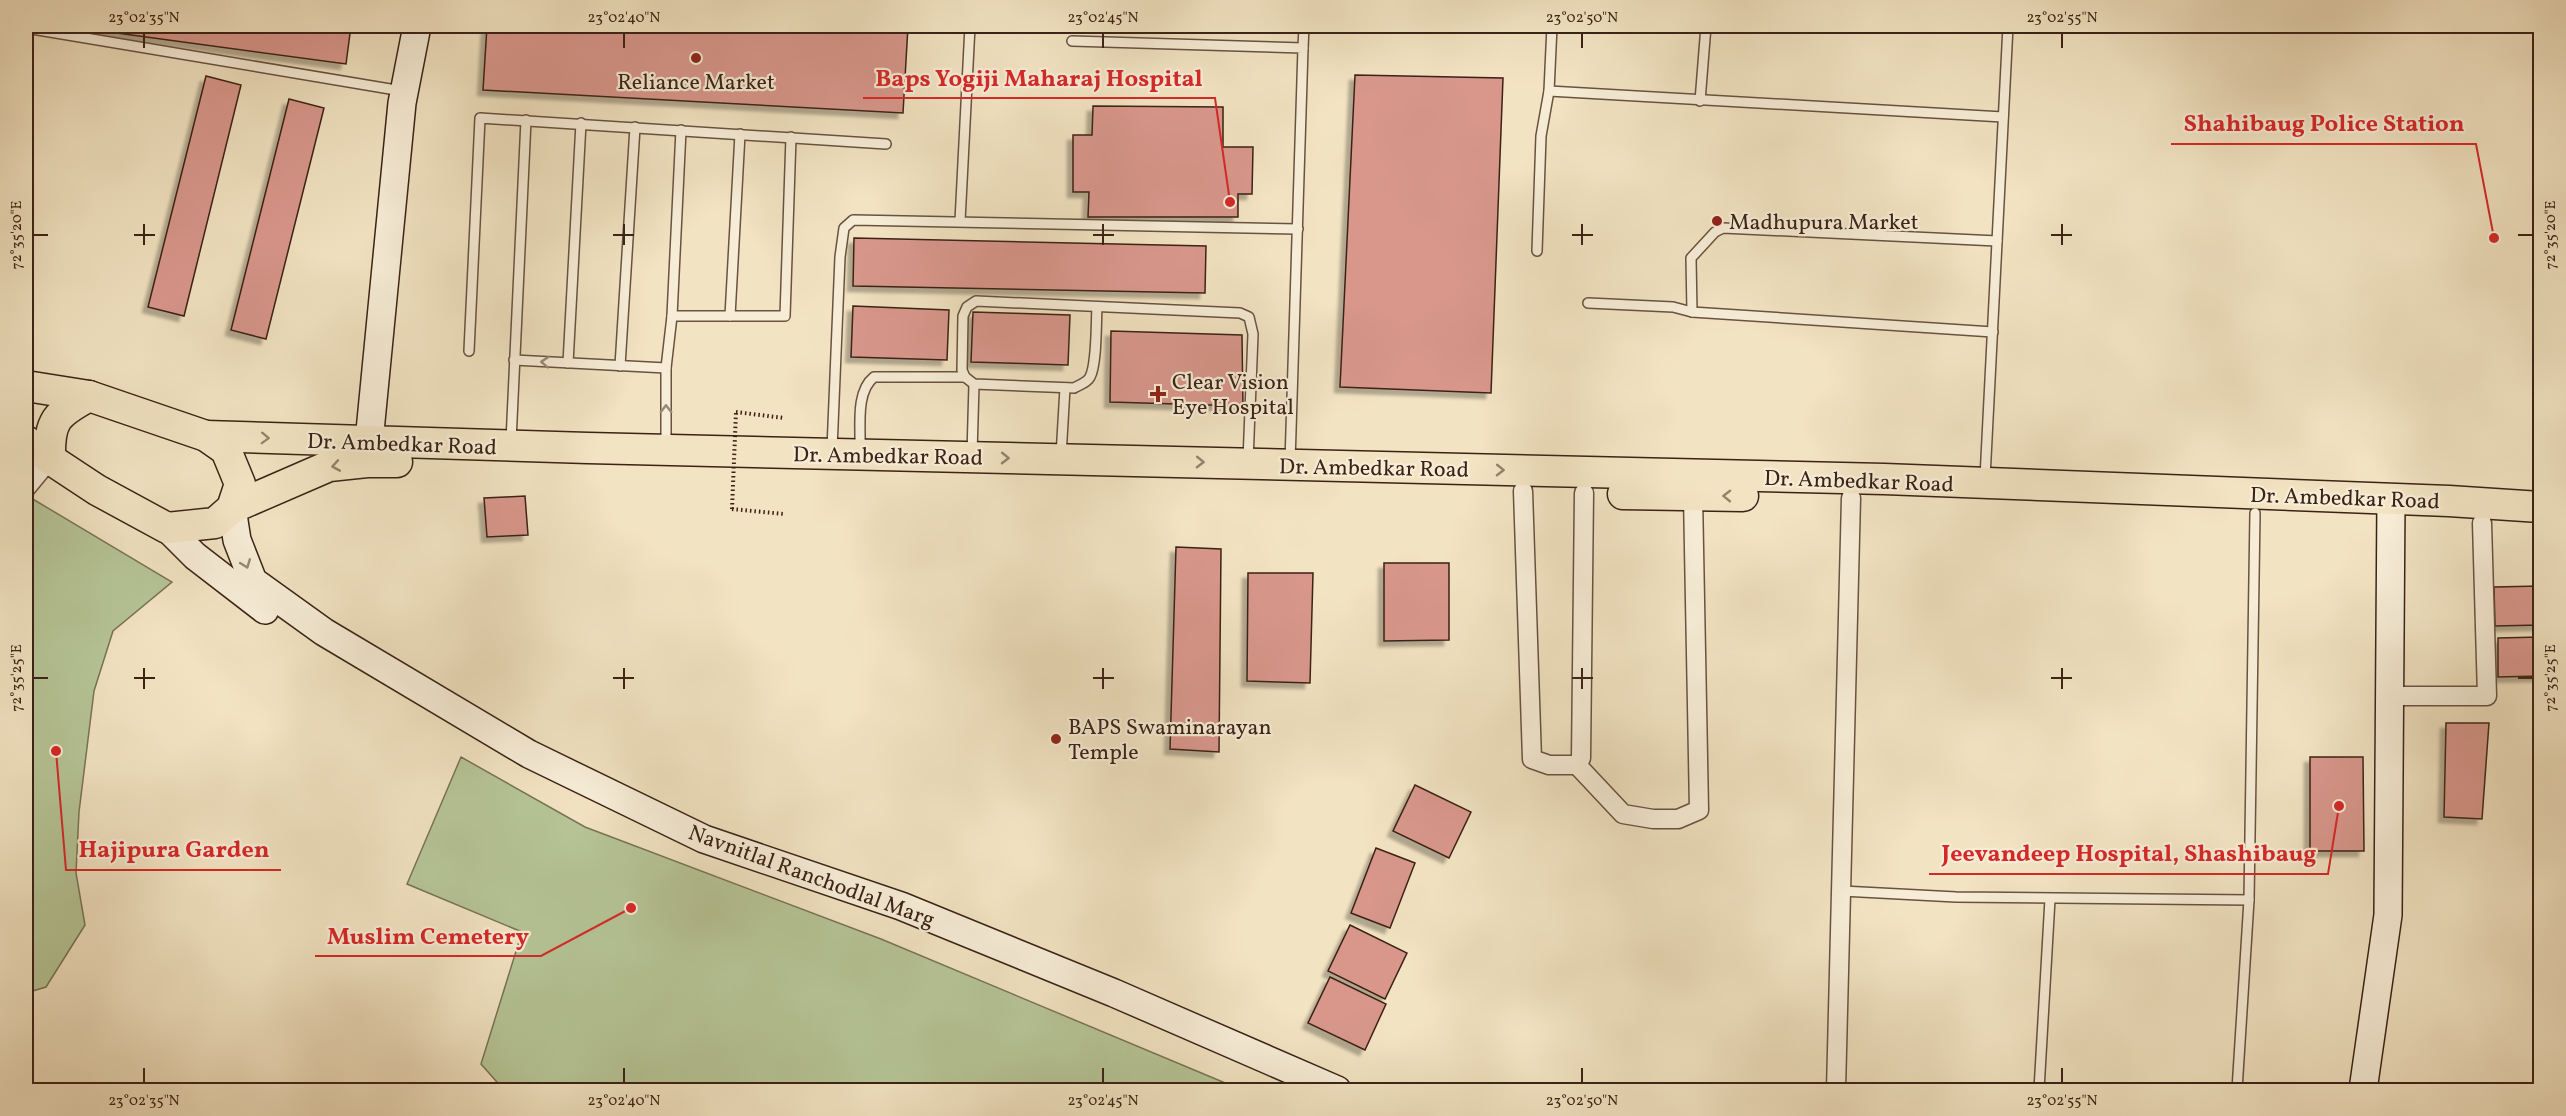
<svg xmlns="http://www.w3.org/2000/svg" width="2566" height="1116" font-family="Vollkorn,serif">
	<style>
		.green { fill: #b6c597; stroke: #787456; stroke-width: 1.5 }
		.building { fill: #d9978c; stroke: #3a2216; stroke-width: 1.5; filter: url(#shadow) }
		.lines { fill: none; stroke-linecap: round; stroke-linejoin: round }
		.lane-casing { stroke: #685241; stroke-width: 12 }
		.street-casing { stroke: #685241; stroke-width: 21 }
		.secondary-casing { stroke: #3a2216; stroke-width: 30 }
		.primary-casing { stroke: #3a2216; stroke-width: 33 }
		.path { stroke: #3a2216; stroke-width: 4; stroke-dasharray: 1.5 3; stroke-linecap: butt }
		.lane { stroke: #f7edd7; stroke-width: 9 }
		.street { stroke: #f7edd7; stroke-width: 18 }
		.secondary { stroke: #f7edd7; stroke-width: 27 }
		.primary { stroke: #f2e3c2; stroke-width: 30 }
		.path-bridge { stroke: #3a2216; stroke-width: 4; stroke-dasharray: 1.5 3; stroke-linecap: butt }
		.oneway { stroke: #988876 }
		.oneway2 { stroke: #96826c }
		.ticks { fill: none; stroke: #3a2216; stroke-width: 2 }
		.poi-dot { fill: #8f2418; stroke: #f7edd7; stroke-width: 2 }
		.labels { text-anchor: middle; stroke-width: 4.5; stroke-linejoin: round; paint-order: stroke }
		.poi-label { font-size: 22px; fill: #3a2216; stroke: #f7edd7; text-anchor: start }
		.street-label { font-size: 22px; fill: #3a2216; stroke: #f7edd7 }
		.leader { fill: none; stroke: #d62828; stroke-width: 2 }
		.callout-dot { fill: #d62828; stroke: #f7edd7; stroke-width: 2 }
		.callout-label { font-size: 24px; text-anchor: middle; font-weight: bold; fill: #d62828; stroke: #f7edd7; stroke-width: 4.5; stroke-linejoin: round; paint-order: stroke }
		.neatline { fill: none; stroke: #3a2216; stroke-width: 2 }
		.ticks-label { font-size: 15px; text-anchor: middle; fill: #3a2216 }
	</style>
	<defs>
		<filter id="shadow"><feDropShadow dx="-5.5" dy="5.5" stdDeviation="1.5" flood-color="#0004"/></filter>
	</defs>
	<rect width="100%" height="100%" fill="#f2e3c2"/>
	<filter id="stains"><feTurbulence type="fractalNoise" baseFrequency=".00333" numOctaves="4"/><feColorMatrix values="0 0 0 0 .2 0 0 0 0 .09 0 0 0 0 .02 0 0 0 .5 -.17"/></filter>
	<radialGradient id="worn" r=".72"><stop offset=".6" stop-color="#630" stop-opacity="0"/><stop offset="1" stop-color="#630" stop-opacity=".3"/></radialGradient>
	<g class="green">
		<path d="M31,498L172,582L113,631L94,691L79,812L76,873L85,925L46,987L26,993V507Z"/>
		<path d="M461,757L585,827L881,939L1242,1090H504L481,1064L522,932L407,884Z"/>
	</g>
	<g class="building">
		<path d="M65,26H351L346,64Z"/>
		<path d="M487,26H908L903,113L483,90Z"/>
		<path d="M1355,75L1503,78L1491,393L1340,387Z"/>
		<path d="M206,76L241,85L184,316L148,307Z"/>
		<path d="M289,99L324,108L266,339L231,330Z"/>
		<path d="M1093,106L1223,107V147H1253L1252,194H1238V217H1088L1089,192H1073V135H1092Z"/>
		<path d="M854,238L1206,246L1205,293L853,286Z"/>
		<path d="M853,306L949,310L947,360L851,357Z"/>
		<path d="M973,312L1070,315L1068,365L971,362Z"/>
		<path d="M1111,331L1242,335L1243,406L1110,402Z"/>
		<path d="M525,496L528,535L487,537L484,498Z"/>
		<path d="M1176,547L1221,549L1219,752L1170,749Z"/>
		<path d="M1384,563H1449V640L1384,641Z"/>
		<path d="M1248,573H1313L1310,683L1247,681Z"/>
		<path d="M2540,586V625L2495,626L2494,587Z"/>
		<path d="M2540,637V676L2498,677V638Z"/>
		<path d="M2446,723H2489L2482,819L2444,817Z"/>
		<path d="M2310,757H2363L2364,851H2310Z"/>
		<path d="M1415,785L1471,812L1449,858L1393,831Z"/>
		<path d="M1376,848L1415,863L1390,928L1351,913Z"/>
		<path d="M1350,925L1407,953L1385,999L1328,971Z"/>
		<path d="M1330,977L1386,1004L1365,1050L1308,1023Z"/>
	</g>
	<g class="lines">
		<defs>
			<g id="lane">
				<path d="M26,28L402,91"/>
				<path d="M1072,41L1303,48L1290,462"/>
				<path d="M1303,48L1304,26"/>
				<path d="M1549,91L2003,117"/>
				<path d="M1700,101L1706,26"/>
				<path d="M960,221L970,26"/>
				<path d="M1537,251L1541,136L1549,91L1552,26"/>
				<path d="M1588,303L1673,307L1692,312"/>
				<path d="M1097,307C1096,323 1097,364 1090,377C1087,383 1079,385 1074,388L974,384L965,377L962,370L963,316L967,307L976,301L1240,313L1249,317L1253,334L1248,461"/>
				<path d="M672,316H785L791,137"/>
				<path d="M730,316L740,134"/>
				<path d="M1993,332L1692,312L1691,258L1715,232L1723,228L1997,241"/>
				<path d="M469,351L480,118L886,144"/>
				<path d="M514,360L666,368"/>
				<path d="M568,363L581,123"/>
				<path d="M620,366L635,127"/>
				<path d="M511,441L526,120"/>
				<path d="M666,445V368L672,316L681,130"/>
				<path d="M832,449L840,257L844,228L853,220L1298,229"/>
				<path d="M860,450C861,428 855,392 874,377H965"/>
				<path d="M972,454L974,384"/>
				<path d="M1061,456L1065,388"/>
				<path d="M1985,478L2008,26"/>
				<path d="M1842,891L1956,897L2249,900L2255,513"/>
				<path d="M2039,1090L2050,899"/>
				<path d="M2237,1090L2249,900"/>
			</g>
			<g id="street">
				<path d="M26,488L50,459"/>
				<path d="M1523,491L1532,759L1549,765H1577L1581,758L1584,493"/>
				<path d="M2391,696H2487L2482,523"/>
				<path d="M1577,765L1623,814L1653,819H1678L1699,810L1693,496"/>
				<path d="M1836,1090L1851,498"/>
			</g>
			<g id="secondary">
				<path d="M367,462L402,103L417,26"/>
				<path d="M232,508L237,540L253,581L324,632L529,754L704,839L901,906L1114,993L1337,1090"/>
				<path d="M167,528L195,556L265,610"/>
				<path d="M2363,1090L2388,915L2391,499"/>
			</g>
			<g id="primary">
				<path d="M26,386L89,396"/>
				<path d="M89,396L206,436L226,450L240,484L232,508L215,523L167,528L97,490L50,459C49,420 56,414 89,396Z"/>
				<path d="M206,436L588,448L1884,479L2449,501L2540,507"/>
				<path d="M26,441L50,459"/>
				<path d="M1623,494L1743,496"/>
				<path d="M232,508L329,466L367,462H397"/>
			</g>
		</defs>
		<use href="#lane" class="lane-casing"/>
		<use href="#street" class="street-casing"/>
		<use href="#secondary" class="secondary-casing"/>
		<use href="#primary" class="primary-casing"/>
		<g class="path">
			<path d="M736,412L784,418"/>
			<path d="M732,509L784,514"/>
		</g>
		<use href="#lane" class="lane"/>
		<use href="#street" class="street"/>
		<use href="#secondary" class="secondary"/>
		<use href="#primary" class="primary"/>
		<path class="path-bridge" d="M732,509L736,412"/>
	</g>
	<defs><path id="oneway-chevron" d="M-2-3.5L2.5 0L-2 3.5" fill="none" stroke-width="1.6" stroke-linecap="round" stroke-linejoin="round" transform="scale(1.5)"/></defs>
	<g class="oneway">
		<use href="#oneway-chevron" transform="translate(545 362) rotate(-177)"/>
		<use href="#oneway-chevron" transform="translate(666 409) rotate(-90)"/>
		<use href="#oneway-chevron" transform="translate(246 564) rotate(69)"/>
	</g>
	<g class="oneway2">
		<use href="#oneway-chevron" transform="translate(265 438) rotate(2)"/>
		<use href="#oneway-chevron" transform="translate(1005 458) rotate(1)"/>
		<use href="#oneway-chevron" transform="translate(1200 462) rotate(1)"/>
		<use href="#oneway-chevron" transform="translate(336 466) rotate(170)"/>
		<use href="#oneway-chevron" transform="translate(1500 470) rotate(1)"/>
		<use href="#oneway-chevron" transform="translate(1727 496) rotate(-179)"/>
	</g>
	<path class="ticks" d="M144,33V48M624,33V48M1103,33V48M1582,33V48M2062,33V48M144,224V245M624,224V245M1103,224V245M1582,224V245M2062,224V245M33,235H48M134,235H155M613,235H634M1093,235H1114M1572,235H1593M2051,235H2072M2518,235H2533M144,668V689M624,668V689M1103,668V689M1582,668V689M2062,668V689M33,678H48M134,678H155M613,678H634M1093,678H1114M1572,678H1593M2051,678H2072M2518,678H2533M144,1068V1083M624,1068V1083M1103,1068V1083M1582,1068V1083M2062,1068V1083"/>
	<g class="poi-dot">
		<circle cx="696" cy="58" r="6"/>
		<circle cx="1717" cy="221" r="6"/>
		<path d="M1155 385h6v6h6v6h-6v6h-6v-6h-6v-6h6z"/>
		<circle cx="1056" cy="739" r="6"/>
	</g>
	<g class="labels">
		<g class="poi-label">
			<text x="696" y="89" text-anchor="middle">Reliance Market</text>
			<text x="1729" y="229">Madhupura Market</text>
			<text x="1172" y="389">Clear Vision<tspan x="1172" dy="25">Eye Hospital</tspan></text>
			<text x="1068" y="734">BAPS Swaminarayan<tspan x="1068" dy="25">Temple</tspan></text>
		</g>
		<g class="street-label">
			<text transform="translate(402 443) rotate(2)" y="8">Dr. Ambedkar Road</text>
			<text transform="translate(888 455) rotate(1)" y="8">Dr. Ambedkar Road</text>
			<text transform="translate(1374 467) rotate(1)" y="8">Dr. Ambedkar Road</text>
			<text transform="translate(1859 480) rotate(2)" y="8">Dr. Ambedkar Road</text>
			<text transform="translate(2345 497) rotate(2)" y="8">Dr. Ambedkar Road</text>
			<text transform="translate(812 875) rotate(20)" y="8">Navnitlal Ranchodlal Marg</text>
		</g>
	</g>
	<path class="leader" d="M1230 202L1215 98H863M2494 238L2476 144H2171M56 751L66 870H281M2339 806L2328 874H1929M631 908L541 956H315"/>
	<g class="callout-dot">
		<circle cx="1230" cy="202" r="6"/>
		<circle cx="2494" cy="238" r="6"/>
		<circle cx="56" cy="751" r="6"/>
		<circle cx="2339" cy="806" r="6"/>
		<circle cx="631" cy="908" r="6"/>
	</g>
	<g class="callout-label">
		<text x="1039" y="86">Baps Yogiji Maharaj Hospital</text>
		<text x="2324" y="131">Shahibaug Police Station</text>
		<text x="174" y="857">Hajipura Garden</text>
		<text x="2129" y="861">Jeevandeep Hospital, Shashibaug</text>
		<text x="428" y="944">Muslim Cemetery</text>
	</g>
	<rect width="2566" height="1116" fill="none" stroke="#f2e3c2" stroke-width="66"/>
	<rect x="33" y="33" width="2500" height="1050" class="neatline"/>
	<g class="ticks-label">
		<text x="144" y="22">23°02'35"N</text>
		<text x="624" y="22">23°02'40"N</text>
		<text x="1103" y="22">23°02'45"N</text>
		<text x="1582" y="22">23°02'50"N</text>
		<text x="2062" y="22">23°02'55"N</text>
		<text transform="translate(2550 235) rotate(-90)" y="5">72°35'20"E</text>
		<text transform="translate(16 235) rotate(-90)" y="5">72°35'20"E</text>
		<text transform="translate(2550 678) rotate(-90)" y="5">72°35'25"E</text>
		<text transform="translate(16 678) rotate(-90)" y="5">72°35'25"E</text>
		<text x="144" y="1105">23°02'35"N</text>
		<text x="624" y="1105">23°02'40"N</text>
		<text x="1103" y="1105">23°02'45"N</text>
		<text x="1582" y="1105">23°02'50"N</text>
		<text x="2062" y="1105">23°02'55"N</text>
	</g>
	<rect width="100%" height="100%" filter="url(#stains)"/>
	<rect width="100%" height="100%" fill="url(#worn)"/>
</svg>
